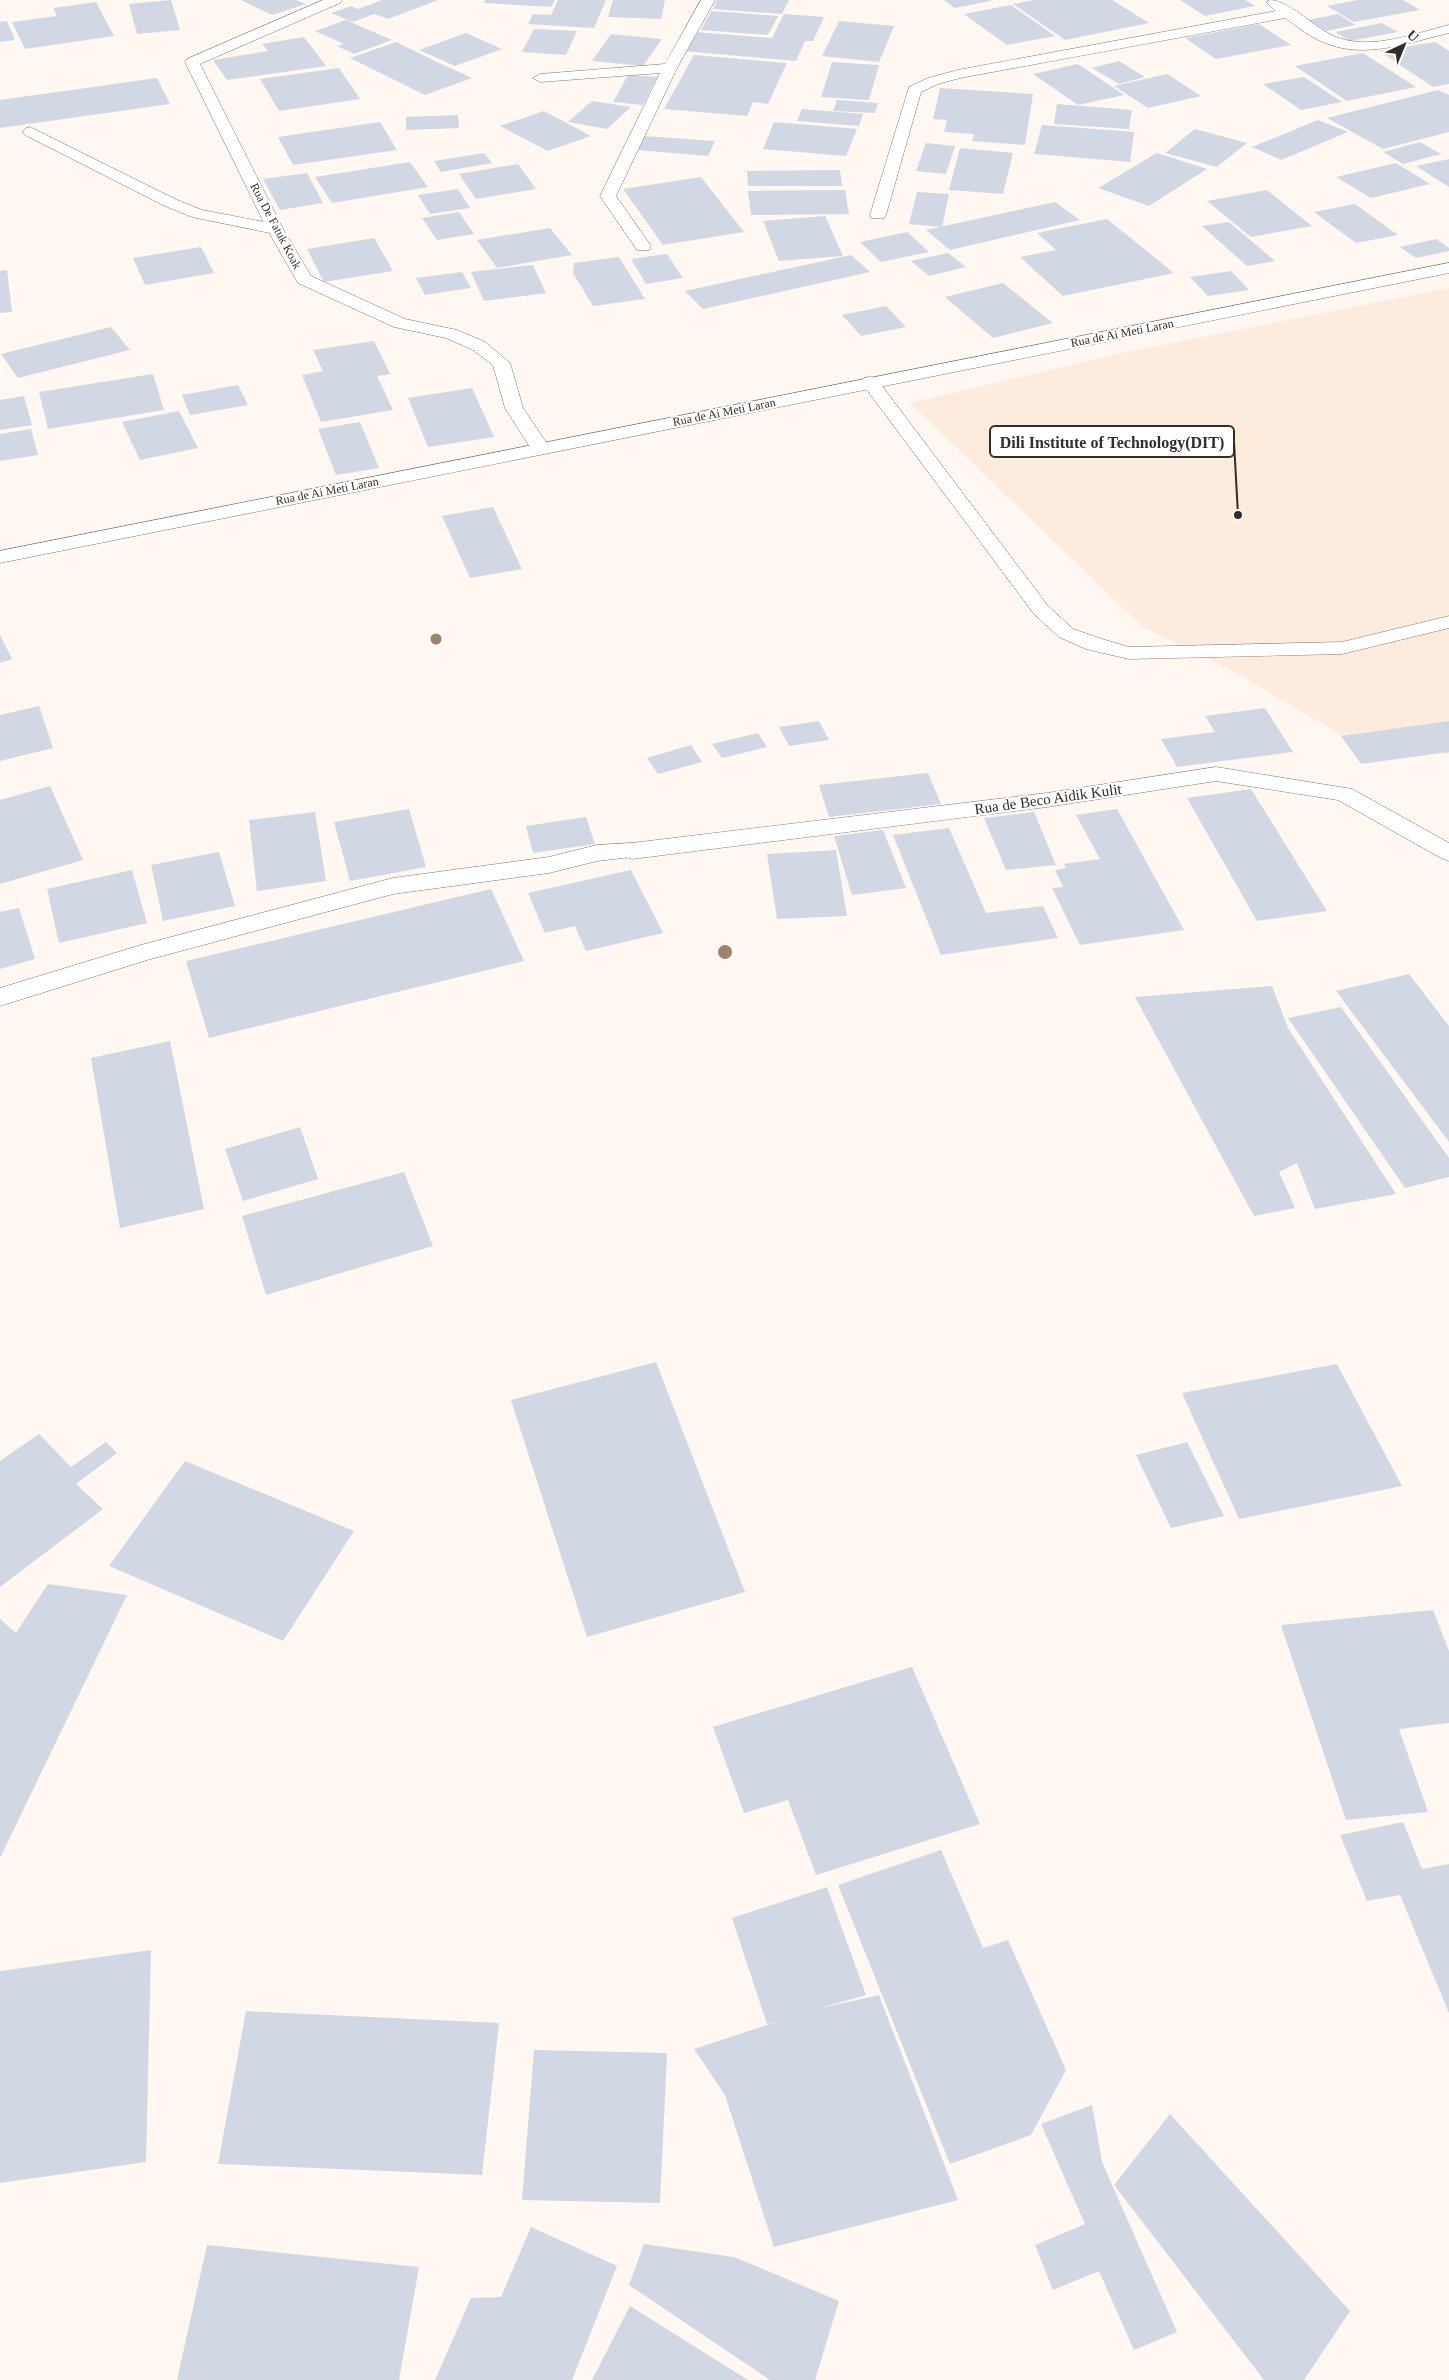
<svg xmlns="http://www.w3.org/2000/svg" width="1449" height="2380" font-family="Georgia,serif">
	<style>
		.built { fill: #fdecde }
		.building { fill: #d2d8e3 }
		.lines { fill: none; stroke-linecap: round; stroke-linejoin: round }
		.lane-casing { stroke: #827971; stroke-width: 1 }
		.street-casing { stroke: #827971; stroke-width: 1 }
		.secondary-casing { stroke: #827971; stroke-width: 1 }
		.lane { fill: #fff; fill-rule: evenodd }
		.street { fill: #fff; fill-rule: evenodd }
		.secondary { fill: #fff; fill-rule: evenodd }
		.tree { fill: #9c856d }
		.labels { text-anchor: middle; stroke-width: 4; stroke-linejoin: round; paint-order: stroke }
		.far-street-label { font-size: 12px; fill: #312d29; stroke: #fff }
		.street-label { font-size: 15px; fill: #312d29; stroke: #fff }
		.leader { fill: none; stroke: #312d29; stroke-width: 2 }
		.callout-dot { fill: #312d29; stroke: #fff; stroke-width: 2 }
		.callout { fill: #fff; stroke: #312d29; stroke-width: 2 }
		.callout-label { font-size: 16px; text-anchor: middle; font-weight: bold; fill: #312d29 }
	</style>
	<rect width="100%" height="100%" fill="#fef7f2"/>
	<path class="built" d="M1449,288V754L1360,746L1233,671L1143,627L910,403L1122,353Z"/>
	<g class="building">
		<path d="M171,0L180,30L137,34L129,4Z"/>
		<path d="M241,0H296L306,4L272,15Z"/>
		<path d="M382,0H438L388,19L374,14L353,22L331,13L351,6L358,9Z"/>
		<path d="M485,0H555L551,7L484,3Z"/>
		<path d="M558,0H606L594,28L528,24L533,14L551,15Z"/>
		<path d="M613,0H665L661,19L608,17Z"/>
		<path d="M717,0H789L782,14L713,9Z"/>
		<path d="M944,0H990V1L955,8Z"/>
		<path d="M1034,0H1112L1149,23L1065,40L1013,4Z"/>
		<path d="M1180,0H1245L1255,6L1205,16Z"/>
		<path d="M1358,0H1403L1420,10L1354,22L1327,6Z"/>
		<path d="M96,2L114,36L25,49L12,22L57,16L53,8Z"/>
		<path d="M1011,5L1055,36L1007,45L964,14Z"/>
		<path d="M711,11L778,16L768,35L701,30Z"/>
		<path d="M784,14L824,17L813,41H805L796,61L684,51L695,32L772,38Z"/>
		<path d="M1338,14L1356,25L1326,31L1308,20Z"/>
		<path d="M346,20L392,40L354,54L337,46L344,44L315,31Z"/>
		<path d="M7,21L15,40L0,42V22Z"/>
		<path d="M839,21L894,26L879,62L822,56Z"/>
		<path d="M1382,23L1398,32L1350,41L1335,32Z"/>
		<path d="M1259,24L1291,45L1216,59L1185,38Z"/>
		<path d="M534,29L577,31L566,55L522,52Z"/>
		<path d="M466,33L502,49L455,66L419,50Z"/>
		<path d="M611,34L662,39L643,66L592,61Z"/>
		<path d="M304,37L326,66L227,80L213,60L268,51L262,44Z"/>
		<path d="M396,42L437,62L472,78L425,95L350,58Z"/>
		<path d="M1435,42L1449,51V84L1433,87L1379,51Z"/>
		<path d="M1363,53L1416,87L1347,101L1295,66Z"/>
		<path d="M694,55L787,63L768,104L753,102L747,116L664,109Z"/>
		<path d="M1119,61L1145,77L1119,84L1092,68Z"/>
		<path d="M832,62L879,65L869,100L821,97Z"/>
		<path d="M1078,64L1124,95L1078,105L1033,74Z"/>
		<path d="M339,68L360,99L279,111L260,79Z"/>
		<path d="M1167,74L1201,96L1148,108L1114,86Z"/>
		<path d="M628,75L657,77L643,105L613,102Z"/>
		<path d="M1304,77L1342,102L1301,110L1263,84Z"/>
		<path d="M157,78L170,104L0,128V100Z"/>
		<path d="M940,88L1033,94L1025,145L972,141L974,134L944,132L947,120L933,119Z"/>
		<path d="M1438,90L1449,95V132L1383,149L1327,118Z"/>
		<path d="M837,100L878,103L875,113L833,111Z"/>
		<path d="M592,101L631,107L607,129L568,122Z"/>
		<path d="M1057,104L1132,110L1129,129L1054,124Z"/>
		<path d="M802,109L863,114L859,126L797,121Z"/>
		<path d="M544,111L591,136L548,151L500,126Z"/>
		<path d="M458,115L459,128L406,130V117Z"/>
		<path d="M1318,120L1348,132L1281,160L1252,147Z"/>
		<path d="M380,122L397,150L293,165L278,137Z"/>
		<path d="M774,122L857,129L846,156L763,149Z"/>
		<path d="M1042,125L1134,132L1130,162L1034,154Z"/>
		<path d="M1195,129L1247,143L1217,167L1165,153Z"/>
		<path d="M644,136L715,141L708,156L638,150Z"/>
		<path d="M1420,142L1441,154L1403,164L1383,152Z"/>
		<path d="M926,143L955,146L946,174L916,171Z"/>
		<path d="M960,148L1013,153L1003,194L949,190Z"/>
		<path d="M484,153L492,163L441,172L434,161Z"/>
		<path d="M1157,153L1207,169L1149,206L1098,188Z"/>
		<path d="M1449,159V187L1416,166Z"/>
		<path d="M410,162L428,187L332,203L315,177Z"/>
		<path d="M1396,163L1430,184L1371,198L1336,177Z"/>
		<path d="M518,164L536,189L476,199L459,174Z"/>
		<path d="M840,170L842,186H748L747,171Z"/>
		<path d="M307,173L323,203L280,210L263,179Z"/>
		<path d="M701,177L744,232L663,245L623,189Z"/>
		<path d="M458,189L470,208L430,214L418,195Z"/>
		<path d="M845,190L849,214L751,215L748,191Z"/>
		<path d="M1267,190L1312,226L1251,237L1207,201Z"/>
		<path d="M917,192L949,194L942,227L909,224Z"/>
		<path d="M1055,202L1080,220L950,250L926,230Z"/>
		<path d="M1355,204L1398,235L1356,243L1314,212Z"/>
		<path d="M459,212L474,234L437,240L422,218Z"/>
		<path d="M825,216L843,256L779,261L763,221Z"/>
		<path d="M1107,219L1174,273L1063,296L1020,257L1056,250L1037,233Z"/>
		<path d="M1229,222L1275,261L1247,266L1202,226Z"/>
		<path d="M550,228L572,255L497,268L477,240Z"/>
		<path d="M907,232L929,252L881,262L860,242Z"/>
		<path d="M374,238L393,271L324,282L307,249Z"/>
		<path d="M1436,239L1449,248V251L1416,258L1400,247Z"/>
		<path d="M201,247L214,273L145,285L133,258Z"/>
		<path d="M948,253L966,267L929,276L911,261Z"/>
		<path d="M667,254L683,278L646,284L631,259Z"/>
		<path d="M851,255L870,272L703,309L685,291Z"/>
		<path d="M619,257L645,299L593,306L573,273L574,263Z"/>
		<path d="M533,265L546,293L484,301L471,272Z"/>
		<path d="M7,270L12,312L0,313V271Z"/>
		<path d="M1231,271L1249,290L1208,296L1190,277Z"/>
		<path d="M462,272L471,288L425,295L416,278Z"/>
		<path d="M1003,283L1053,323L993,338L945,297Z"/>
		<path d="M886,306L906,327L861,336L842,315Z"/>
		<path d="M111,327L130,350L18,378L1,354Z"/>
		<path d="M374,341L390,374L377,376L393,410L321,422L302,375L323,371L313,350Z"/>
		<path d="M153,374L164,410L48,429L39,392Z"/>
		<path d="M238,385L248,405L190,415L182,395Z"/>
		<path d="M472,388L494,437L428,447L408,398Z"/>
		<path d="M24,396L32,425L0,430V400Z"/>
		<path d="M179,411L198,448L140,460L122,422Z"/>
		<path d="M360,422L379,468L336,475L318,429Z"/>
		<path d="M31,429L38,455L0,461V434Z"/>
		<path d="M493,507L522,569L470,578L442,516Z"/>
		<path d="M0,635L12,659L0,663Z"/>
		<path d="M39,706L53,748L0,761V715Z"/>
		<path d="M1265,708L1293,752L1177,767L1161,739L1215,732L1205,716Z"/>
		<path d="M819,721L829,740L789,746L779,727Z"/>
		<path d="M1449,721V752L1361,764L1341,736Z"/>
		<path d="M758,733L767,747L722,758L712,744Z"/>
		<path d="M691,745L702,762L658,774L647,758Z"/>
		<path d="M928,773L941,804L829,817L819,785Z"/>
		<path d="M50,786L83,860L0,884V800Z"/>
		<path d="M1251,789L1327,911L1257,921L1187,798Z"/>
		<path d="M409,809L426,867L350,881L334,822Z"/>
		<path d="M1117,809L1184,930L1080,945L1052,888L1063,887L1055,870L1066,868L1064,864L1100,859L1076,815Z"/>
		<path d="M315,812L326,881L257,891L249,820Z"/>
		<path d="M1034,812L1056,865L1006,870L984,818Z"/>
		<path d="M586,817L595,844L533,853L526,826Z"/>
		<path d="M949,828L986,913L1043,906L1058,938L941,955L893,835Z"/>
		<path d="M883,830L906,888L852,895L834,836Z"/>
		<path d="M836,850L847,916L777,919L767,854Z"/>
		<path d="M219,852L235,906L163,921L151,865Z"/>
		<path d="M132,870L147,923L59,943L47,889Z"/>
		<path d="M631,870L663,933L586,951L575,926L545,933L528,893Z"/>
		<path d="M491,889L524,961L209,1038L186,961Z"/>
		<path d="M19,908L35,959L0,969V912Z"/>
		<path d="M1409,974L1449,1026V1142L1336,991Z"/>
		<path d="M1272,986L1288,1028L1396,1194L1315,1209L1297,1163L1279,1172L1295,1208L1254,1216L1135,997Z"/>
		<path d="M1341,1007L1449,1158V1177L1405,1188L1288,1018Z"/>
		<path d="M170,1041L204,1209L120,1228L91,1058Z"/>
		<path d="M300,1127L318,1179L243,1201L225,1149Z"/>
		<path d="M404,1172L433,1246L266,1295L242,1216Z"/>
		<path d="M656,1362L745,1592L587,1637L511,1400Z"/>
		<path d="M1337,1364L1402,1486L1239,1519L1182,1393Z"/>
		<path d="M39,1434L71,1467L106,1442L117,1453L76,1484L103,1509L0,1587V1461Z"/>
		<path d="M1187,1442L1224,1516L1171,1528L1136,1455Z"/>
		<path d="M185,1461L354,1531L283,1641L109,1566Z"/>
		<path d="M48,1584L127,1595L0,1858V1619L16,1633Z"/>
		<path d="M1433,1610L1449,1651V1723L1399,1729L1428,1812L1346,1820L1281,1625Z"/>
		<path d="M912,1667L980,1824L816,1875L788,1800L744,1813L713,1727Z"/>
		<path d="M1403,1822L1422,1869L1449,1864V2013L1400,1895L1367,1901L1340,1835Z"/>
		<path d="M941,1850L983,1948L1008,1940L1066,2070L1031,2135L950,2164L838,1885Z"/>
		<path d="M827,1887L866,1995L817,2009L879,1995L958,2200L774,2247L725,2095L694,2049L776,2022L767,2024L732,1918Z"/>
		<path d="M151,1950L146,2162L0,2183V1971Z"/>
		<path d="M246,2011L499,2023L482,2175L218,2164Z"/>
		<path d="M534,2050L667,2053L660,2203L522,2200Z"/>
		<path d="M1092,2105L1102,2162L1177,2332L1134,2350L1099,2271L1053,2290L1035,2245L1085,2224L1041,2124Z"/>
		<path d="M1170,2114L1350,2311L1304,2380H1264L1114,2185Z"/>
		<path d="M531,2227L617,2266L572,2380H435L471,2298L501,2297Z"/>
		<path d="M644,2244L734,2257L839,2301L815,2380H770L629,2285Z"/>
		<path d="M207,2245L419,2267L399,2380H177Z"/>
		<path d="M630,2306L748,2380H592Z"/>
	</g>
	<g class="lines">
		<defs>
			<g id="lane">
				<path d="M30,127L177,200L202,210L275,224L281,225L283,229L281,233L275,234L192,217L165,206L25,135L22,132L25,129Z"/>
				<path d="M870,377L876,378L1048,606L1073,629L1102,639L1129,647L1342,642L1449,616V628L1342,654L1129,659L1086,649L1059,637L1034,614L864,386L861,382L864,378Z"/>
			</g>
			<g id="street">
				<path d="M323,0H342L340,3L200,64L283,229L311,276L405,319L457,330L485,342L510,363L523,408L550,448L547,452L540,454L533,452L505,408L493,365L473,350L446,338L394,327L298,283L267,229L185,62L187,59Z"/>
				<path d="M701,0H715L677,68L616,196L651,246L649,250H637L600,196L660,73L540,82L533,78L540,74L665,64Z"/>
				<path d="M1269,0C1291,0 1316,31 1339,38C1373,50 1416,33 1449,25V33C1410,42 1367,59 1328,44C1312,39 1298,27 1285,18L960,78L938,84L921,92L886,215L884,218H872L870,215L909,87L928,78L958,70L1276,11L1267,3Z"/>
				<path d="M1216,767L1352,789L1449,843V861L1441,858L1338,800L1216,781L1047,807L632,859L624,856L620,851L624,846L632,843L1047,793Z"/>
			</g>
			<g id="secondary">
				<path d="M1449,263V273L0,563V551Z"/>
				<path d="M632,843L640,846L644,851L640,856L597,861L549,873L393,894L147,960L0,1006V988L141,945L393,878L549,857L597,845Z"/>
			</g>
		</defs>
		<use href="#lane" class="lane-casing"/>
		<use href="#street" class="street-casing"/>
		<use href="#secondary" class="secondary-casing"/>
		<use href="#lane" class="lane"/>
		<use href="#street" class="street"/>
		<use href="#secondary" class="secondary"/>
	</g>
	<g class="tree">
		<circle cx="436" cy="639" r="5.5"/>
		<circle cx="725" cy="952" r="7"/>
	</g>
	<g class="labels">
		<g class="far-street-label">
			<text transform="translate(276 226) rotate(62)" y="4">Rua De Fatuk Koak</text>
			<text transform="translate(1122 333) rotate(-11)" y="4">Rua de Ai Meti Laran</text>
			<text transform="translate(724 412) rotate(-11)" y="4">Rua de Ai Meti Laran</text>
			<text transform="translate(327 491) rotate(-11)" y="4">Rua de Ai Meti Laran</text>
		</g>
		<g class="street-label">
			<text transform="translate(1048 799) rotate(-8)" y="5">Rua de Beco Aidik Kulit</text>
		</g>
	</g>
	<path class="leader" d="M1238 515L1234 442"/>
	<circle class="callout-dot" cx="1238" cy="515" r="5"/>
	<rect class="callout" x="990" y="426" width="244" height="31" rx="5"/>
	<g class="callout-label">
		<text x="1112" y="448">Dili Institute of Technology(DIT)</text>
	</g>
	<g transform="translate(1404 45) rotate(44)" stroke="#ffffff" stroke-width="4" paint-order="stroke">
	<path d="M0-4L9 19L0 12L-9 19Z" fill="#312d29"/>
	<text y="-8" font-size="14" font-weight="bold" text-anchor="middle" fill="#312d29">U</text>
	</g>
</svg>
